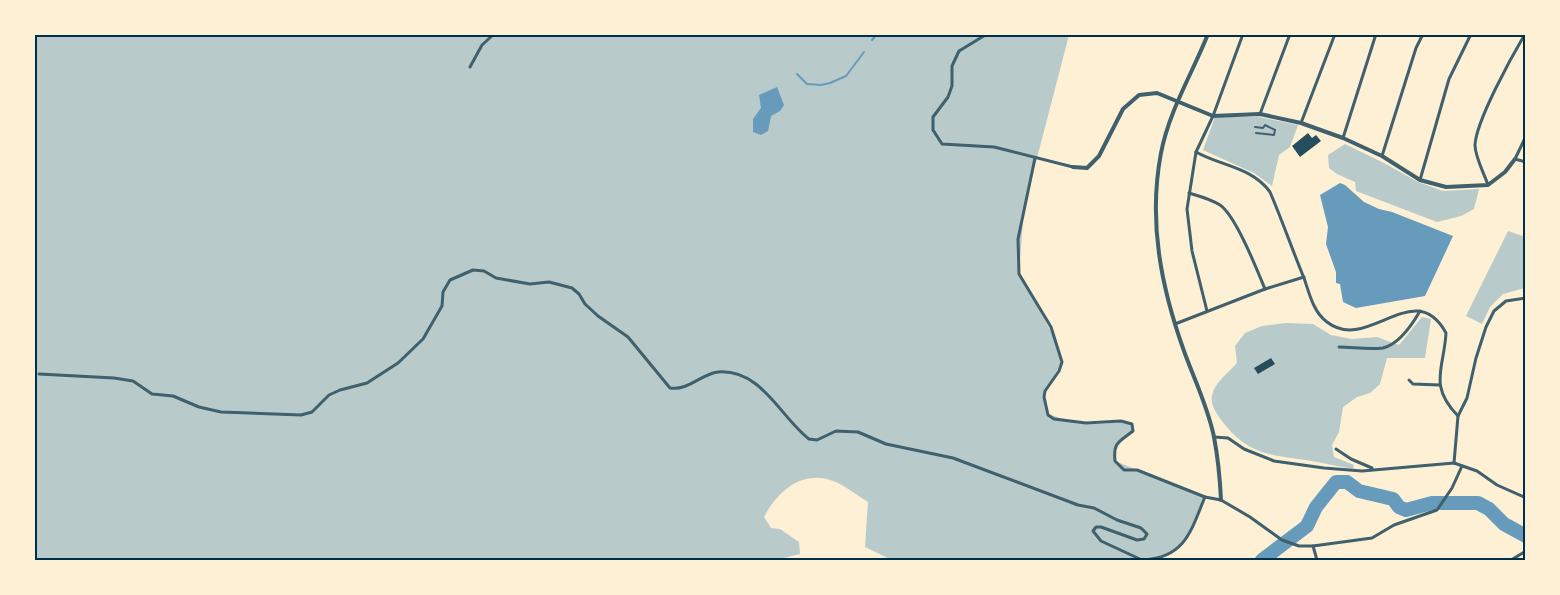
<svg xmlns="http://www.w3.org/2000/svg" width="1560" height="595" font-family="Lato,sans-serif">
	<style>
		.green { fill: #b9caca }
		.water { fill: #669bbc }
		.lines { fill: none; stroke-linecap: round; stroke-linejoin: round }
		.stream { stroke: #669bbc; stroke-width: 2 }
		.river { stroke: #669bbc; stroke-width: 14 }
		.building { fill: #264d5e }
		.pedestrian { stroke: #3f606c; stroke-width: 2 }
		.minor { stroke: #3f606c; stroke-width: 3 }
		.tertiary { stroke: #3f606c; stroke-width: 4 }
		.neatline { fill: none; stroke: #003049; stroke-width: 2 }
	</style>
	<rect width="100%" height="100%" fill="#fdf0d5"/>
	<g class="green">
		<path d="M34,35H1069L1024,208L1019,274L1053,335L1062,362L1045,391L1048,414C1063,419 1078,424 1095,424C1108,424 1119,420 1132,424L1133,431C1119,441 1113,443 1115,461L1205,497C1188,536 1189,550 1144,560H892L865,547L868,502C858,496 847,487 836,482C804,468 778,490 764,517L771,528L780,529L799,542L800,554L775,560H35Z"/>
		<path d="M1215,117H1259L1298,125L1290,147L1279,155L1272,186L1254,173L1203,150Z"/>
		<path d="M1345,144L1384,163L1418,182L1443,191L1479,189L1474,209L1461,216L1437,222L1356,191L1355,182L1337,174L1329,168L1328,155Z"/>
		<path d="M1508,231L1525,237V288L1503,294L1490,307L1482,324L1466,316Z"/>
		<path d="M1422,317L1431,319L1425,358H1387L1380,384L1370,393L1357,397L1343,407L1339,432L1332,445L1334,457L1354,465L1353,469C1341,467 1329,464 1317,462C1275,454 1251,459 1222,421C1217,414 1210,405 1212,396C1214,383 1228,373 1237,363L1235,346L1245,333L1262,326L1286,323L1313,324L1331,335L1352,339L1377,337L1399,345Z"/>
	</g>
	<g class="water">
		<path d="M777,87L784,105L780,111L771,116L768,131L761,135L753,132V119L761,108L759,95Z"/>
		<path d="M1340,183L1345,185L1364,202L1379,209L1392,212L1453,236L1425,296L1356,308L1343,302L1340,284L1336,283V272L1326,244L1328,227L1320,195Z"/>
	</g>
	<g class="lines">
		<g class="stream">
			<path d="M872,40L877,34"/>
			<path d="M797,74L807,84L821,85L830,83L846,76L864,52"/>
		</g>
		<path class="river" d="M1262,560L1307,526L1316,507L1336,482H1347L1359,491L1393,499L1399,507L1406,510L1432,503H1478L1489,509L1504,524L1526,536"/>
	</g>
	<g class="building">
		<path d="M1308,133L1312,138L1316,135L1321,141L1300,157L1292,146Z"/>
		<path d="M1271,358L1275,364L1258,374L1254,368Z"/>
	</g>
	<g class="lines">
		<path class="pedestrian" d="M1255,127L1263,128L1265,125L1275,130L1274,135L1256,133"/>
		<g class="minor">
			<path d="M987,34L959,51L952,66V86L948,97L933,117V130L942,144L994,147L1073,167"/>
			<path d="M1243,34L1213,116L1196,152C1221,166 1252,167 1270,192C1282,220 1292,249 1304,278C1309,292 1313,312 1327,322C1368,354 1414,275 1446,333C1444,369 1428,385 1458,416"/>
			<path d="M470,67L482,45L494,34"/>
			<path d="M1260,114L1290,34"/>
			<path d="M1301,123L1335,34"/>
			<path d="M1526,136L1515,159L1526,162"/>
			<path d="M1343,138L1376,34"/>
			<path d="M1196,152L1187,209L1192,251L1207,311"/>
			<path d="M1382,156L1416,48L1423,34"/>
			<path d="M1035,158L1018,239L1019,274L1051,327L1062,362L1059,371L1045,391L1044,397L1048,415L1054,419L1086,423L1121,421L1132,424L1133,431C1119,442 1113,442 1115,461L1124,470H1137L1205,497L1221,500L1250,517L1282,540L1299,546H1313L1372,538L1394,525L1437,510L1452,488L1462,466"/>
			<path d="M1420,180L1449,79L1471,34"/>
			<path d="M1488,185C1484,173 1475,157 1475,145C1476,121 1512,56 1525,34"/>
			<path d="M1189,193C1199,196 1211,199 1220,205C1236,216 1257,270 1265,289"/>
			<path d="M1175,324L1265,289L1304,277"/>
			<path d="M1339,347C1352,347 1369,350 1383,348C1399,344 1412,325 1420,311"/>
			<path d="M39,374L114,378L133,381L152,394L173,396L199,407L221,412L301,415L312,412L329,395L340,390L367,383L398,363L423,339L442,306L443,292L450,280L473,270L484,271L496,278L530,284L549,282L572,288L579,294L585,304L598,316L628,337L670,388C688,391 701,374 718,372C762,369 780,417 809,439L817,440L836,431L858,432L886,444L953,458L1078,505L1094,508L1117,520L1141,528L1147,534L1144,539L1137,540L1101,527H1096L1093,531L1101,541L1142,560"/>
			<path d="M1409,380L1413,384L1440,385"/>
			<path d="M1214,437L1228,438L1244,449L1274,461L1324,468L1362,471L1454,463L1477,471L1497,485L1526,498"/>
			<path d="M1336,449L1351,459L1372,468"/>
			<path d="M1454,463L1458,416L1467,398L1476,358L1486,327L1494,311L1506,301L1526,298"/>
			<path d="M1313,546L1317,560"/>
			<path d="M1144,560C1186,557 1191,530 1205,497"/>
			<path d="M1511,560L1526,551"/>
		</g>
		<g class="tertiary">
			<path d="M1208,34C1192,74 1169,111 1161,153C1148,221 1161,287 1184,351C1194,379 1208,407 1214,437C1218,458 1220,479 1221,500"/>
			<path d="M1073,167L1087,168L1099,156L1123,109L1139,95L1157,93L1213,116L1260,114L1301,123L1343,138L1382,156L1420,180L1446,187L1488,185L1505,172L1515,159"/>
		</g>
	</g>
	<rect width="1560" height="595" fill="none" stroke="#fdf0d5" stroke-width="72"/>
	<rect x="36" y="36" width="1488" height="523" class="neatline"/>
</svg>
